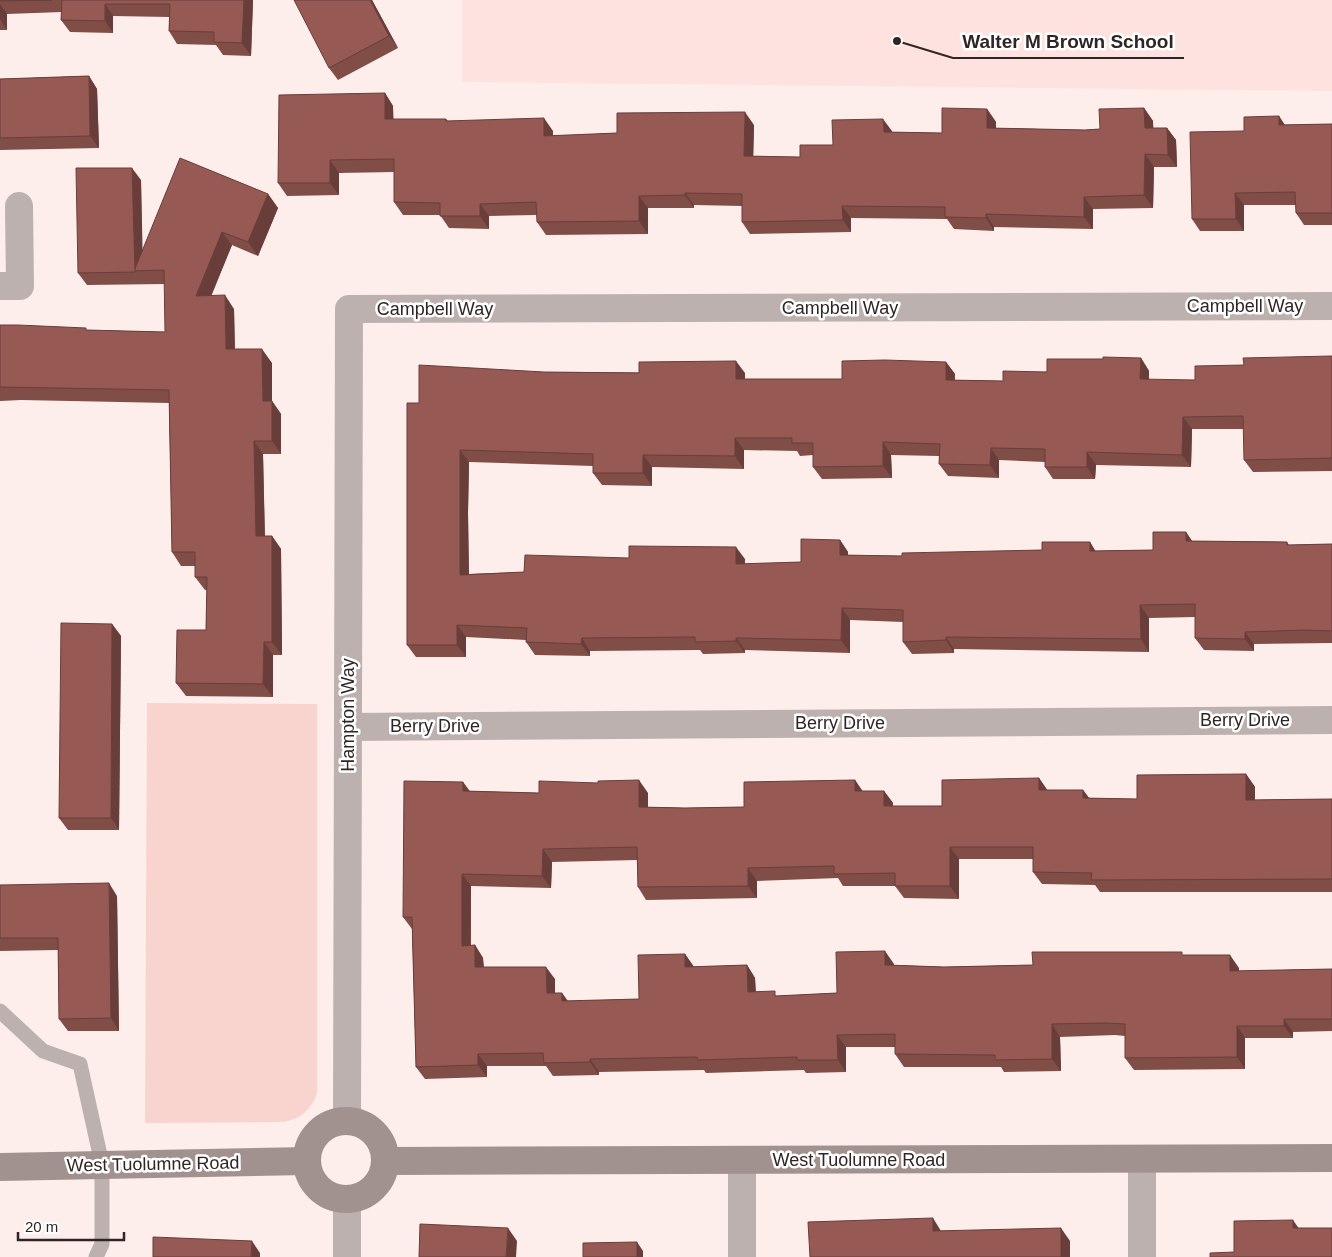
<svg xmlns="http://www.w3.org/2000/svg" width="1332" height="1257" font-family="Helvetica,sans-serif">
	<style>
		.built { fill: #fde2df }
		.green { fill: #f9d3ce }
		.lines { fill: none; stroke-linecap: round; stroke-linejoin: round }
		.lane { stroke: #bcb1af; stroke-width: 15 }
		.street { stroke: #bcb1af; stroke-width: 28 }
		.secondary { stroke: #a1918f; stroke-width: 28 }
		.wall { fill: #814d47 }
		.shaded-wall { fill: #693e3a }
		.building { fill: #965953; stroke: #693e3a }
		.labels { text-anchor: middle; stroke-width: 5; stroke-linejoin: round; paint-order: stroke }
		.street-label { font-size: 18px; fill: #2f2524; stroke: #fff }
		.leader { fill: none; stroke: #2f2524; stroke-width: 2 }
		.callout-dot { fill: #2f2524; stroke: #fff; stroke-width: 2 }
		.callout-label { font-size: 19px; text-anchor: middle; font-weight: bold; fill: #2f2524; stroke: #fff; stroke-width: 5; stroke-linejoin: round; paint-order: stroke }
	</style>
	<rect width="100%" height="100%" fill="#fdeeec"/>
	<path class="built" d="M462,0H1332V91L462,82Z"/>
	<path class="green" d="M147,703L317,704V1093C311,1110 301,1119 283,1122L145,1123Z"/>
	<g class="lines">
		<path class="lane" d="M0,1011L43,1051L80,1064L102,1164V1244L96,1257"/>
		<g class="street">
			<path d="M0,286H20L19,206"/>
			<path d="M348,727L1332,720"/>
			<path d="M347,1121L349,309L1332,306"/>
			<path d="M1142,1159V1257"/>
			<path d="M742,1160V1257"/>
			<path d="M347,1257V1200"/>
		</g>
		<g class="secondary">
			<circle cx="346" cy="1160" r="39"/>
			<path d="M386,1161L1332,1158"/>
			<path d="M0,1167L307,1161"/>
		</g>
	</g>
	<g class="wall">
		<path d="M0,0H253L251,56L223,55L216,45L177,44L169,31V17L113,16V33L70,32L61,20L62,12L7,14V30H0Z"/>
		<path d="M372,0L398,48L338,80L329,68Z"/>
		<path d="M89,76L97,89L99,148L0,150V79Z"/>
		<path d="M385,93L393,106V119H446L448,121L553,131V136L617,133L754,125L753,157H800L833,145L892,131V132L942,133L987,109L996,122V128L1085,130L1100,129L1144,108L1153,121V128H1167L1176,140L1177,167H1154L1153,208L1093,209V229L994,227V231L954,229L947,219L851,218V232L750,234L742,222V206L694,205V208H648V234L546,235L537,222V215L489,216V229L449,228L440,215H403L394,202V172L339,173V195L287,196L278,183Z"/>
		<path d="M1279,116L1285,125L1332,124V225H1304L1296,213V205H1244V231H1200L1192,219L1244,131Z"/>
		<path d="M141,180L142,250L268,194L278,208L258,256L232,245L211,295L234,309L235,349L272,363V401L281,414V454H263L265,536H272L281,549L282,655H273V697L186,696L176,683L206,630L207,590H205L195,577V566H181L172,552L169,403L21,400L0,401V325L87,330L165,332V284L87,285L78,273Z"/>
		<path d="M1332,356V471L1253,472L1244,460V429H1192L1191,467L1096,465L1095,479H1053L1045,467V462L999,460V478L948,476L939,464V456L891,455L892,478L822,479L813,467V455L800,456L797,451L744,450V469L652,467V486L602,485L593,473V466L469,462L468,513L469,574L524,572L629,558L745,559V564L801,562L840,540L848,552V555L902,556L1042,550L1090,542L1095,551L1153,550L1186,532L1192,541L1287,542L1289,545L1332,544V643L1254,644V651L1204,650L1195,638V617L1149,618V652L954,649V653L912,654L903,642V622L850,620V653L745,650V653L703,654L700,650L590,651V656L535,655L526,642V640L466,637V657H416L407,645L419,403L544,372L745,373V379H842L946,362L955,374V380L1003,381L1103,359L1141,358L1149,371V380H1195L1244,365Z"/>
		<path d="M112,624L121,636L119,830H68L59,818Z"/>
		<path d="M1246,774L1255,787V800L1332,799V892H1100L1095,885L1042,884L1033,872V859H959V899L904,898L895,886H843L838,878L757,881V898L646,900L638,887L637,860L552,862L551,888L471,886V946L475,945L483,958L484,967L555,979V993H562L568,1001L639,999L685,954L694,967L747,965L755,978L756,992L778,996L837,993L894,964V965L944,967L1033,965L1185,955L1239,968V971L1332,969V1031L1293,1032V1038H1245V1069L1134,1070L1125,1058V1036L1115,1035L1060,1037L1061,1071L1004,1072L1001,1067H904L895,1054V1047H846V1072L806,1073L804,1070L706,1073L704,1070L599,1072V1075L553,1076L546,1066H487V1077L425,1079L416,1067L412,929L403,917L463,782L469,791L539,793H648V807L685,808L744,807L855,780L862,791H884L893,803V806H942L1039,778L1047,790H1083L1089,798L1137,799Z"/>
		<path d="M0,885L117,896L119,1031H68L59,1019L58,950L0,951Z"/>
	</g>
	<g class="shaded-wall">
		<path d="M244,0H253L251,56L242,43Z"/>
		<path d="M370,0H372L398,48L389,36Z"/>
		<path d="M0,4L7,14V30L0,19Z"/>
		<path d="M105,4L113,16V33L105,21Z"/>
		<path d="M89,76L97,89L99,148L90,136Z"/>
		<path d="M385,93L393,106L394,131L385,119Z"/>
		<path d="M1144,108L1153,121L1154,141L1145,128Z"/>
		<path d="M987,109L996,122V140L987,128Z"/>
		<path d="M745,112L754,125L753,169L744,156Z"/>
		<path d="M1279,116L1287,129L1279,125Z"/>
		<path d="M544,118L553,131V148L544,136Z"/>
		<path d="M883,119L892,131V144L884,132Z"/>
		<path d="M1167,128L1176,140L1177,167L1168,155Z"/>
		<path d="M1145,154L1154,167L1153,208L1144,195Z"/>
		<path d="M330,160L339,173V195L330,183Z"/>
		<path d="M132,168L141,180L143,270L134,271Z"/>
		<path d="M685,193L694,205V208L685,195Z"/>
		<path d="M1235,193L1244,205V231L1236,219Z"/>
		<path d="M268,194L278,208L258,256L248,242Z"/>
		<path d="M639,196L648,208V234L639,221Z"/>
		<path d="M1084,197L1093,209V229L1084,217Z"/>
		<path d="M480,204L489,216V229L480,216Z"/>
		<path d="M842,206L851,218V232L843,220Z"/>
		<path d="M986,214L994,227V231L986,218Z"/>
		<path d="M222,232L232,245L206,309L196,296Z"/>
		<path d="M225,295L234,309L235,363L226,349Z"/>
		<path d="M262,349L272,363V401L281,414V454L272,441L263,401Z"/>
		<path d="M1141,358L1149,371V392L1140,379Z"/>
		<path d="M736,361L745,373V391L736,379Z"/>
		<path d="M946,362L955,374L954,392L946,380Z"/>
		<path d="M1183,417L1192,429L1191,467L1182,455Z"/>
		<path d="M735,438L744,450V469L735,456Z"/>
		<path d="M254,441L263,454L265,549L256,536Z"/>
		<path d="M883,442L891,455L892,478L883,466Z"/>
		<path d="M991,448L999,460V478L990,465Z"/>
		<path d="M460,450L469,462L468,513L469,587L460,575Z"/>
		<path d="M1087,452L1096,465L1095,479L1087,467Z"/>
		<path d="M643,455L652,467V486L643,473Z"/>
		<path d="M1186,532L1194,544L1186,541Z"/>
		<path d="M272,536L281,549L282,655L272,642Z"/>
		<path d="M840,540L848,552V568L840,555Z"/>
		<path d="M1090,542L1098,555L1090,551Z"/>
		<path d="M736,547L745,559V576L736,564Z"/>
		<path d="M1140,605L1149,618V652L1141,639Z"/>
		<path d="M842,608L850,620V653L841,640Z"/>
		<path d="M112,624L121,636L119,830L111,818Z"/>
		<path d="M457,625L466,637V657L457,645Z"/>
		<path d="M1245,632L1254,644V651L1245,639Z"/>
		<path d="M946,637L954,649V653L946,640Z"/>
		<path d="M582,638L590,651V656L581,644Z"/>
		<path d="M736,638L745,650V653L736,641Z"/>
		<path d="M264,642L273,655V697L263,684Z"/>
		<path d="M1246,774L1255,787V813L1246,800Z"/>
		<path d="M1039,778L1048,791L1039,790Z"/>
		<path d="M639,780L648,793V820L639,807Z"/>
		<path d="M855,780L864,793L855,791Z"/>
		<path d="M463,782L472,794L463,791Z"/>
		<path d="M1083,790L1092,802L1083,798Z"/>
		<path d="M884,791L893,803V818L884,806Z"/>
		<path d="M950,847L959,859V899L950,886Z"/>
		<path d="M543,849L552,862L551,888L542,876Z"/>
		<path d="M748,868L757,881V898L748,886Z"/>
		<path d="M462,874L471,886L470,958L462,946Z"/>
		<path d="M109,883L117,896L119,1031L111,1018Z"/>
		<path d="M475,945L483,958L484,980L475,967Z"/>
		<path d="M885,951L894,964V977L885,965Z"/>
		<path d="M685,954L694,967H685Z"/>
		<path d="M1230,955L1239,968V983L1230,971Z"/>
		<path d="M747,965L755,978L756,1004L748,992Z"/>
		<path d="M546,967L555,979V1006L547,993Z"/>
		<path d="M562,993L570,1005L562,1001Z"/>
		<path d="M1284,1019L1293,1032V1038L1284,1026Z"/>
		<path d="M1052,1024L1060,1037L1061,1071L1052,1059Z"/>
		<path d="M1237,1026L1245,1038V1069L1237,1057Z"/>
		<path d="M837,1035L846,1047V1072L838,1060Z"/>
		<path d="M478,1054L487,1066V1077L478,1065Z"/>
		<path d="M590,1059L599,1072V1075L590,1062Z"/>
		<path d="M933,1218L941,1231H933Z"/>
		<path d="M1293,1220L1302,1233L1293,1228Z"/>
		<path d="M508,1228L517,1241L516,1257H506Z"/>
		<path d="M1061,1228L1070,1241V1257H1061Z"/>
		<path d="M252,1241L260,1253V1257H251Z"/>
		<path d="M637,1242L643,1251V1257H637Z"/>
	</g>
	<g class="building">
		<path d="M0,0H52L0,1Z"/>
		<path d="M62,0H244L242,43L214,42V32L169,31L170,4H105V21L61,20Z"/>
		<path d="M294,0H370L389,36L329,68Z"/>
		<path d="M89,76L90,136L0,138V79Z"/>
		<path d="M385,93V119H446V121L544,118V136L617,133V113L745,112L744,156L800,157V145H833L832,120L883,119L884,132L942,133V108L987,109V128L1085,130L1100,129L1099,109L1144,108L1145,128H1167L1168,155L1145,154L1144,195L1084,197V217L986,214V218L945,217V207L842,206L843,220L742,222V194L685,193V195L639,196V221L537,222L536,202L480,204V216H440V203L394,202V159L330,160V183H278L279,95Z"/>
		<path d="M1279,116V125L1332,124V213H1296L1295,192L1235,193L1236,219H1192L1190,132L1244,131V117Z"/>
		<path d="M180,158L268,194L248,242L222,232L196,296L225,295L226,349H262L263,401H272V441H254L256,536H272V642H264L263,684L176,683L177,630H206L207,577H195V552H172L169,390L0,387V325H18L86,328V330L165,332L164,270L134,271Z"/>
		<path d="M76,168H132L135,272L78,273Z"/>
		<path d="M1332,356V458L1244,460L1243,416L1183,417L1182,455L1087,452V467H1045V449L991,448L990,465L939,464L940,444L883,442V466L813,467V443H792V438H735V456L643,455V473H593V454L460,450V575L524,572L525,555L629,558V546L736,547V564L801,562V539L840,540V555L902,556V553L1042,550V542H1090V551L1153,550V532H1186V541L1287,542V545L1332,544V631L1306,630L1245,632V639L1195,638V604L1140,605L1141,639L946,637V640L903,642V610L842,608L841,640L736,638V641L695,642V637L582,638L581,644L526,642L527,628L457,625V645H407V403H419V365L544,372L639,373V362L736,361V379H842V361L885,360L946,362V380L1003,381V371L1047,372V359H1103V357L1141,358L1140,379L1195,380V366L1244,365L1243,358Z"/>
		<path d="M61,623L112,624L111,818H59Z"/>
		<path d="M1246,774V800L1332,799V879L1091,880L1092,873L1033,872V847H950V886H895V873L834,874V866L748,868V886L638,887L637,847L543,849L542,876L462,874V946L475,945V967H546L547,993H562V1001L639,999L638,955L685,954V967L747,965L748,992L775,991V996L837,993L836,952L885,951V965L944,967L1033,965L1032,952H1182V955H1230V971L1332,969V1019H1284V1026H1237V1057L1125,1058V1024L1106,1023L1052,1024V1059L995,1060V1055L895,1054V1034L837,1035L838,1060H797V1057L698,1060L697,1057L590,1059V1062L544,1063L543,1053L478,1054V1065L416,1067L412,917H403L404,781L463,782V791L539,793V781L598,783V781L639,780V807L685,808L744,807V782L855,780V791H884V806H942V780L1039,778V790H1083V798L1137,799V775Z"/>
		<path d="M109,883L111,1018L59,1019L58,938H0V885Z"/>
		<path d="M933,1218V1231L1061,1228V1257H810L808,1222Z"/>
		<path d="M1293,1220V1228H1332V1257H1210V1253L1234,1252V1221Z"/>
		<path d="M420,1224L508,1228L506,1257H419Z"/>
		<path d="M153,1237L252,1241L251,1257H153Z"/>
		<path d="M637,1242V1257H583V1243Z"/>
	</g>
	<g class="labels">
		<g class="street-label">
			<text x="1245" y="312">Campbell Way</text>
			<text x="840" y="314">Campbell Way</text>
			<text x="435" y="315">Campbell Way</text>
			<text transform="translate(348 715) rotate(-90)" y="6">Hampton Way</text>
			<text x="1245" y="726">Berry Drive</text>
			<text x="840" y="729">Berry Drive</text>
			<text x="435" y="732">Berry Drive</text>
			<text x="859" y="1166">West Tuolumne Road</text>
			<text transform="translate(153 1164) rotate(-1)" y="6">West Tuolumne Road</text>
		</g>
	</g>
	<path class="leader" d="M897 41L953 58H1184"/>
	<circle class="callout-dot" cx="897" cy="41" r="5"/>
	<g class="callout-label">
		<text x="1068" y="48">Walter M Brown School</text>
	</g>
	<path d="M18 1232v8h106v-8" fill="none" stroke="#2f2524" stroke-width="2.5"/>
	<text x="25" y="1232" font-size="15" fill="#2f2524" stroke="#ffffff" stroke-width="4" paint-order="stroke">20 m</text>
</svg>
